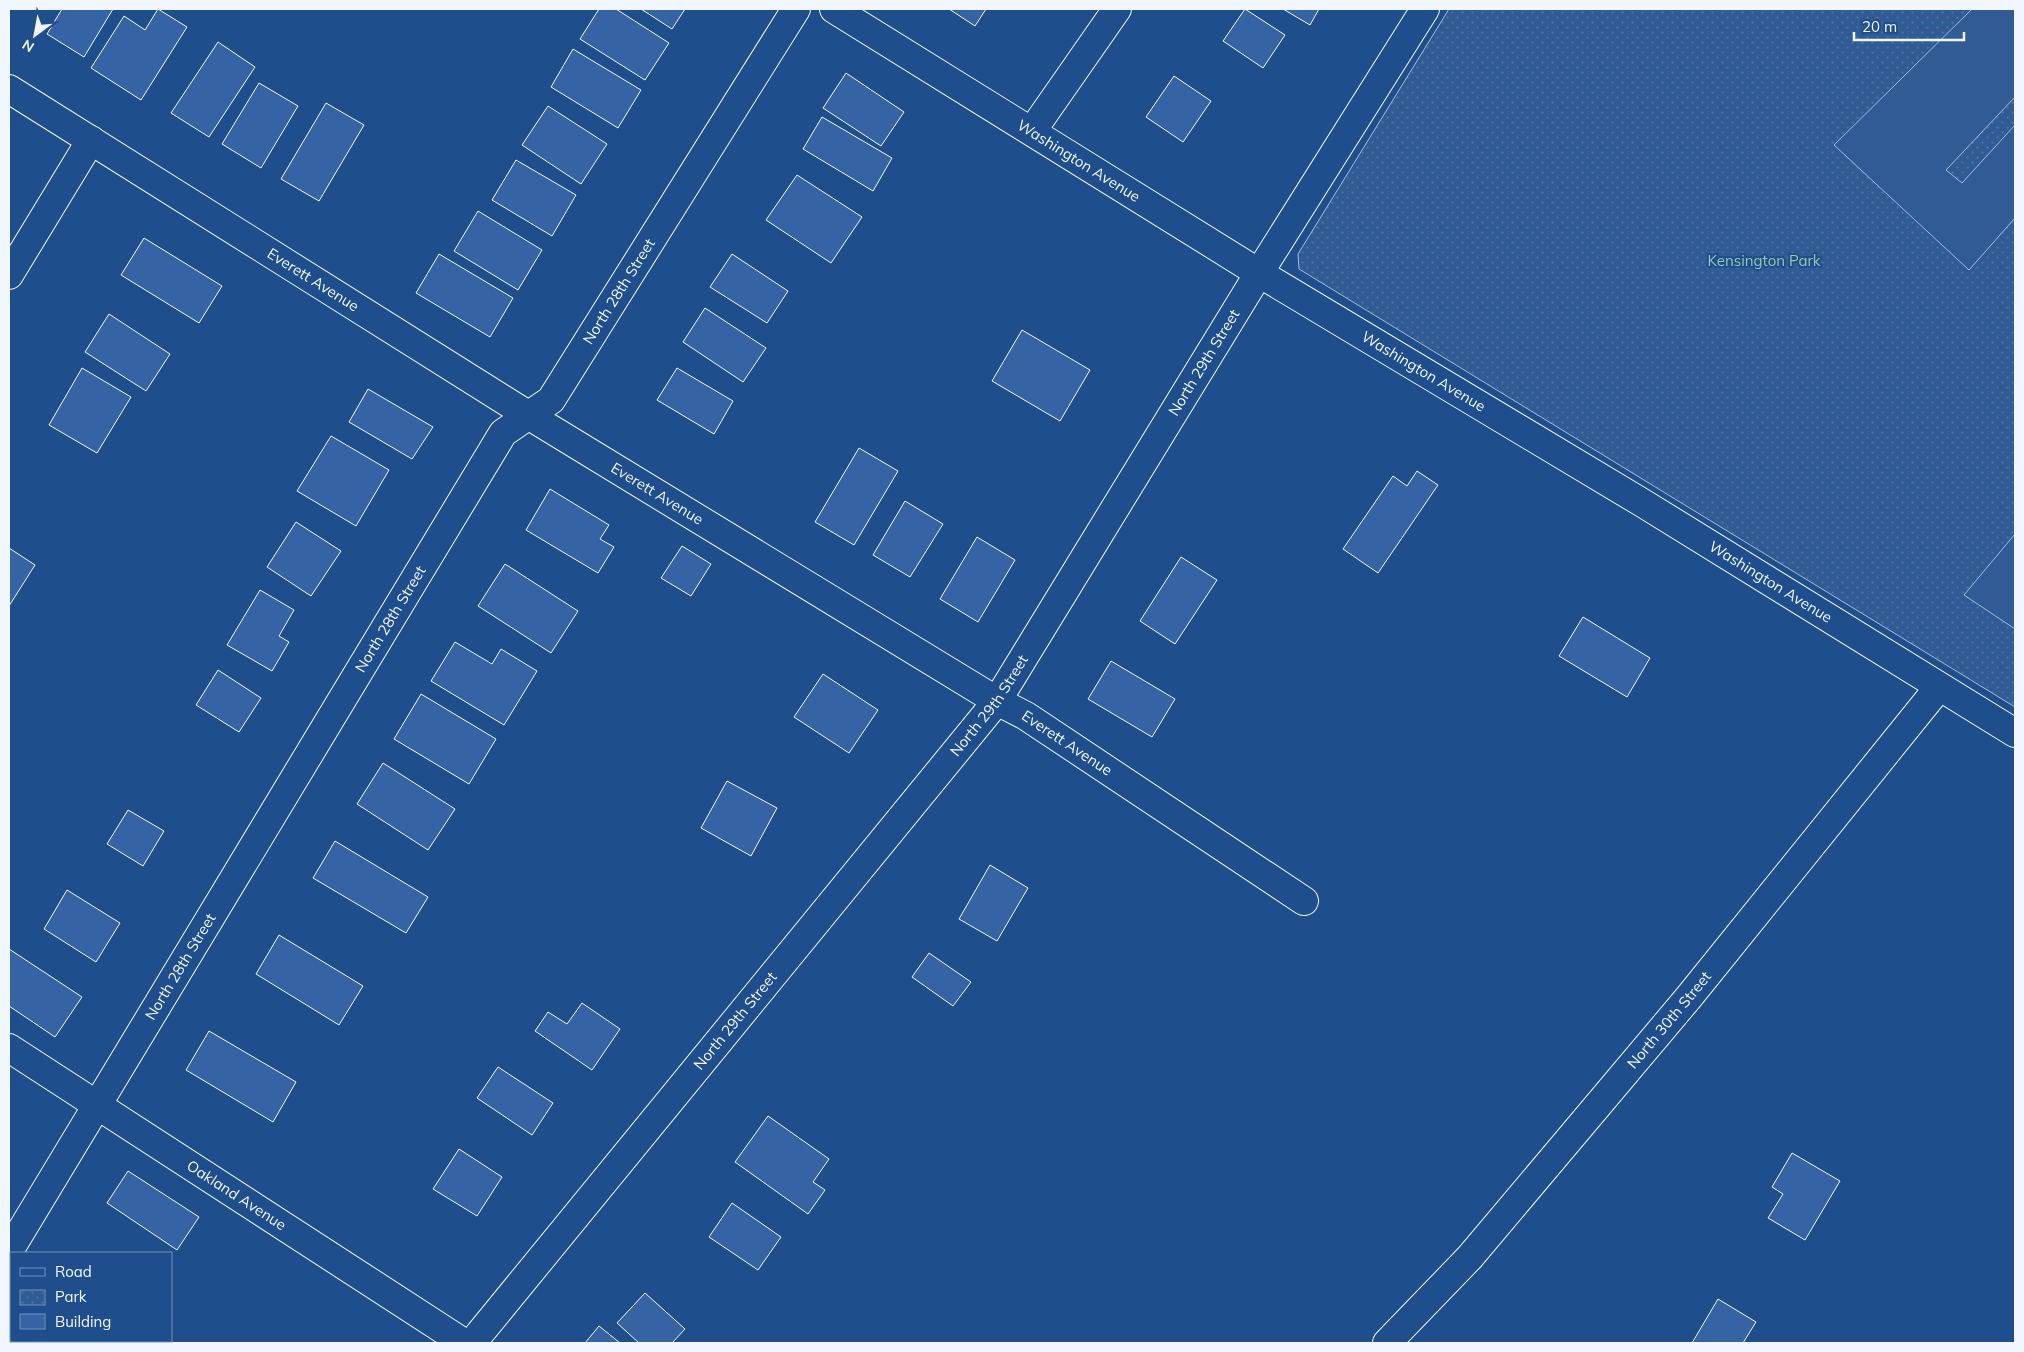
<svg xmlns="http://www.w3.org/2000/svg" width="2024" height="1352" font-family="Mulish,sans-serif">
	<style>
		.park { fill: url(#park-dots); stroke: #a8bbd7 }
		.built { fill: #305b95; stroke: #a8bbd7 }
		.building { fill: #3563a3; stroke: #f2f6ff }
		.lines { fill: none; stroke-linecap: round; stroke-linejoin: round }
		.minor-casing { stroke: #f2f6ff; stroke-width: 30 }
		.minor { stroke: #1f4e8c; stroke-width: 28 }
		.labels { text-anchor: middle; stroke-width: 4; stroke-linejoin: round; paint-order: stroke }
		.street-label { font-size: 15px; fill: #f2f6ff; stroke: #1f4e8c }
		.park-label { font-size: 15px; fill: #97c8a6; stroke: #1f4e8c }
	</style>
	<defs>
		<pattern id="park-dots" width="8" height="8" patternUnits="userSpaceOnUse" patternTransform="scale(1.25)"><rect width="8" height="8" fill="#305b95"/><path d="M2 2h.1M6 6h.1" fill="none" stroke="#4e73a5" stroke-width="1.8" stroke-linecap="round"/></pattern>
	</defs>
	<rect width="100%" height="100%" fill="#1f4e8c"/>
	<path class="park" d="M1449,9H2015V707L1299,269L1298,254Z"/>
	<g class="built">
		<path d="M1972,9H2015V97L1946,170L1962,183L2015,125V218L1969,270L1834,145Z"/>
		<path d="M2015,534V629L1964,595Z"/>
	</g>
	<g class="building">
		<path d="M62,9H113L84,57L47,34Z"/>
		<path d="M158,9L187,27L141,100L91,68L124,16L145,30Z"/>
		<path d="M599,9H616L669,43L645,80L580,39Z"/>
		<path d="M641,9H685L672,29Z"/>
		<path d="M949,9H986L975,26Z"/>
		<path d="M1245,9L1285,35L1263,68L1223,41Z"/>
		<path d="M1283,9H1319L1310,25Z"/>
		<path d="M218,42L255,67L209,137L171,113Z"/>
		<path d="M573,49L641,90L618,128L551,87Z"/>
		<path d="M846,73L904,112L881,146L823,108Z"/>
		<path d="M1174,76L1211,101L1183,142L1146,117Z"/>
		<path d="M259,83L298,106L261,168L222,144Z"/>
		<path d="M326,103L364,125L319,201L281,179Z"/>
		<path d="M548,106L607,144L581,184L522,145Z"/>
		<path d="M822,117L892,158L873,191L803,149Z"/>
		<path d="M516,160L576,195L552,236L492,200Z"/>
		<path d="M797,175L862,217L831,263L766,220Z"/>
		<path d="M478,211L542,250L518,290L454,251Z"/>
		<path d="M144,238L222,286L199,323L121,275Z"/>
		<path d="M439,254L513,298L490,337L416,293Z"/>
		<path d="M732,254L788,291L767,323L710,287Z"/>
		<path d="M705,308L766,348L743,382L683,342Z"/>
		<path d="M109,314L170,354L146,391L85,352Z"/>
		<path d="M1022,330L1090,370L1060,421L992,381Z"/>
		<path d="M82,368L131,397L97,453L49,425Z"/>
		<path d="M677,368L733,401L714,434L657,400Z"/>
		<path d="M368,389L433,427L412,459L349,422Z"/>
		<path d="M331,436L389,470L356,526L297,491Z"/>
		<path d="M859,448L898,471L854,545L815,522Z"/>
		<path d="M1417,471L1438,485L1378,573L1343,549L1393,476L1407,486Z"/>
		<path d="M550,489L609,525L600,539L614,547L598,573L526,530Z"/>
		<path d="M905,501L943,524L910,577L873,555Z"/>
		<path d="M296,522L341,551L311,596L267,567Z"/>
		<path d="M977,537L1015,560L978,622L940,599Z"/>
		<path d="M682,546L711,564L691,596L661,578Z"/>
		<path d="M9,548L35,565L9,606Z"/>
		<path d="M1181,557L1217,580L1175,644L1140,621Z"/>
		<path d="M505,564L578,611L551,653L478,606Z"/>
		<path d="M260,590L294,610L279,636L289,642L272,671L227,645Z"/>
		<path d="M1583,617L1650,658L1627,697L1559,656Z"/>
		<path d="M455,642L492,664L501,649L537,671L504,725L431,681Z"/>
		<path d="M1111,661L1175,699L1152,737L1088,699Z"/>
		<path d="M218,670L261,698L239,732L196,705Z"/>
		<path d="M823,674L878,710L849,753L794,717Z"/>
		<path d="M421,694L496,739L469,784L394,739Z"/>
		<path d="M383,763L455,809L428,850L357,804Z"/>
		<path d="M727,781L777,808L751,856L701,828Z"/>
		<path d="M128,810L164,831L143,866L107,844Z"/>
		<path d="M335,841L428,897L406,933L313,878Z"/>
		<path d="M990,865L1028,888L997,941L959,919Z"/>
		<path d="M67,890L120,923L96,962L44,929Z"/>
		<path d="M279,935L363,986L339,1025L256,974Z"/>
		<path d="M9,949L82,997L55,1037L9,1006Z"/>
		<path d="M929,953L971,982L953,1006L912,977Z"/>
		<path d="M582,1003L620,1029L592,1070L535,1031L548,1012L567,1024Z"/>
		<path d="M209,1031L296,1082L273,1122L186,1070Z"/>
		<path d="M498,1067L553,1103L532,1135L477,1098Z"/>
		<path d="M768,1116L829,1159L813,1182L825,1190L808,1214L735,1162Z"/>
		<path d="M459,1149L502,1177L477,1216L433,1189Z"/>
		<path d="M1792,1153L1840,1181L1805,1240L1768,1218L1783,1194L1772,1187Z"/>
		<path d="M128,1171L199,1217L177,1250L107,1203Z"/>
		<path d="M732,1203L781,1237L758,1270L709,1237Z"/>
		<path d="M645,1293L685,1329L672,1343H639L617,1323Z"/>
		<path d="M1718,1299L1756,1322L1743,1343H1692Z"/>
		<path d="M599,1326L620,1343H585Z"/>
	</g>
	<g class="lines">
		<defs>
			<g id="minor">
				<path id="s1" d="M834,9L1259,273L1641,502L2015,733"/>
				<path id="s2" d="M9,89L528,415L997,701L1026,716L1304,901"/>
				<path d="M1032,131L1117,9"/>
				<path d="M9,275L91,140"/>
				<path id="s3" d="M9,1048L464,1343"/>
				<path id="s4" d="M9,1251L503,433L551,400L796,9"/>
				<path id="s5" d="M472,1343L997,701L1259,273L1425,9"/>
				<path id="s6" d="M1387,1343L1470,1257L1689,997L1939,687"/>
			</g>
		</defs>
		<use href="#minor" class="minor-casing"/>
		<use href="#minor" class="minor"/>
	</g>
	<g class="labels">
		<g class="street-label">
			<text dy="5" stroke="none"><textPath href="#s1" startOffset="288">Washington Avenue</textPath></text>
			<text dy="5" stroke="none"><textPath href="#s2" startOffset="359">Everett Avenue</textPath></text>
			<text dy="5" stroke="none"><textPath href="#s4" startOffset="1142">North 28th Street</textPath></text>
			<text dy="5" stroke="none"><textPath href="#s5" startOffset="1226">North 29th Street</textPath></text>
			<text dy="5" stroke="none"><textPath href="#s1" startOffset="692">Washington Avenue</textPath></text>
			<text dy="5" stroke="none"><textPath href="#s2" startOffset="764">Everett Avenue</textPath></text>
			<text dy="5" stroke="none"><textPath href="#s1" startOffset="1098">Washington Avenue</textPath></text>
			<text dy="5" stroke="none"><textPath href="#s4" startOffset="738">North 28th Street</textPath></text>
			<text dy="5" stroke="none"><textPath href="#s5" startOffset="821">North 29th Street</textPath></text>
			<text dy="5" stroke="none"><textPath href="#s2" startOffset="1244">Everett Avenue</textPath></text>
			<text dy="5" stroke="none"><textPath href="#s4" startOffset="332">North 28th Street</textPath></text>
			<text dy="5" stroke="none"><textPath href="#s6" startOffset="429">North 30th Street</textPath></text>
			<text dy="5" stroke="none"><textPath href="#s5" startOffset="416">North 29th Street</textPath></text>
			<text dy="5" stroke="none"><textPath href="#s3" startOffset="271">Oakland Avenue</textPath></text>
		</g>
		<g class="park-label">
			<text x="1764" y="266">Kensington Park</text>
		</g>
	</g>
	<rect width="2024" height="1352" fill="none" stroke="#f2f6ff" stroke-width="20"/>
	<rect x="10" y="1252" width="162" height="90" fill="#1f4e8c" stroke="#7391ba"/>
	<rect x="20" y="1268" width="25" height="8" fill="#1f4e8c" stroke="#7391ba"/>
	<text x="55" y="1277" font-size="15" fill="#f2f6ff">Road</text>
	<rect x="20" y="1290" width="25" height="15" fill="url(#park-dots)" stroke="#7391ba"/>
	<text x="55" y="1302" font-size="15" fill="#f2f6ff">Park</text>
	<rect x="20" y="1314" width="25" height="15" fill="#3563a3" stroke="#7391ba"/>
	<text x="55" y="1327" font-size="15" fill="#f2f6ff">Building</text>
	<g transform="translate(35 35) rotate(212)" stroke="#1f4e8c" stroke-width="4" paint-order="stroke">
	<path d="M0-4L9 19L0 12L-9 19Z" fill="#f2f6ff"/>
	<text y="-8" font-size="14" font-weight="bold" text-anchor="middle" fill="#f2f6ff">N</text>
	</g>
	<path d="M1854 32v8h110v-8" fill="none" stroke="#f2f6ff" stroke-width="2.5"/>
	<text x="1862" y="32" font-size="15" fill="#f2f6ff" stroke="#1f4e8c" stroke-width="4" paint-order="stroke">20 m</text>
</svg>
